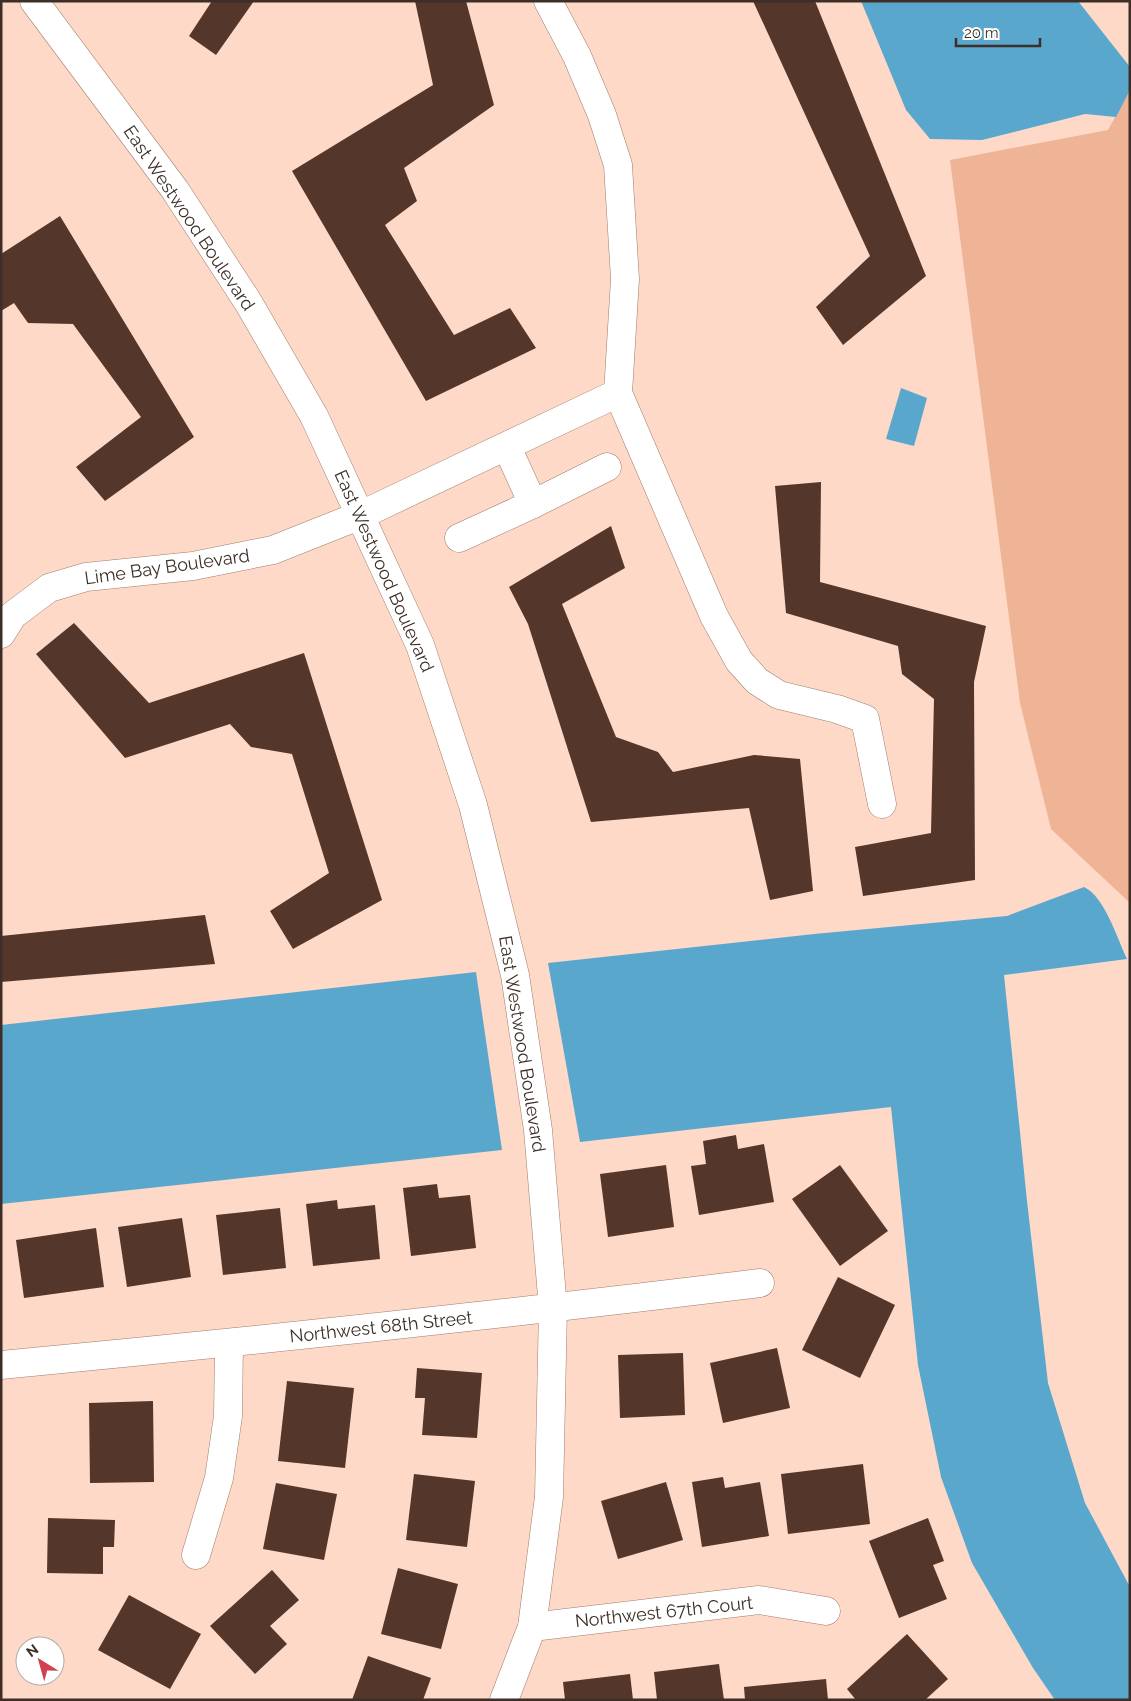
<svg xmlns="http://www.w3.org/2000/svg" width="1131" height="1701" font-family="Raleway,sans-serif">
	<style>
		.green { fill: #efb395 }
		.water { fill: #5aa7ce }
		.building { fill: #55362b }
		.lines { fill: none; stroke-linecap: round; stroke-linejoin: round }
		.minor-casing { stroke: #9e7d6c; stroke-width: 29 }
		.minor { stroke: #fff; stroke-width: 28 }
		.labels { text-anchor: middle; stroke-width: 5; stroke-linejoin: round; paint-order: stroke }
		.street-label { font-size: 18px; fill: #3d2f28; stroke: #fff }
	</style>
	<rect width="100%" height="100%" fill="#fed9c7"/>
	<path class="green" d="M1130,90V903L1051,829L1020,703L950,160L1108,130Z"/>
	<g class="water">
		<path d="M861,1H1078L1130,67V90L1116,117L1085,114L982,140L930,139L906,110Z"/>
		<path d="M901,388L927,398L914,446L886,439Z"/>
		<path d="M1084,887C1105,897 1117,938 1127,959L1004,975L1027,1201L1048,1383L1085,1503L1130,1587V1700H1055L1033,1668L972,1563L941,1477L918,1365L891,1107L580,1142L548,963L814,934L1007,916Z"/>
		<path d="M476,972L502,1150L1,1204V1025Z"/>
	</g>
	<g class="building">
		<path d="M212,1H254L216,55L189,36Z"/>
		<path d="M415,1H466L494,105L404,168L417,201L385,225L454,335L510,308L536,348L426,401L292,171L433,85Z"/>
		<path d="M753,1H815L926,276L843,345L816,307L870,256Z"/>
		<path d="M60,216L194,437L105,501L76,467L141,417L73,324L28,323L14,303L1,311V254Z"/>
		<path d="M821,482L820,582L986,626L974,682L975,880L863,896L855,847L931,833L934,699L902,674L898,646L786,613L775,486Z"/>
		<path d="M611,526L625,568L562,604L616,737L658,752L673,772L754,755L800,759L813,891L770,900L749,808L591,822L528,624L509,587Z"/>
		<path d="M74,623L149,703L304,653L382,900L293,949L270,911L329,873L292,754L251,747L230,724L125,758L36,654Z"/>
		<path d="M205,915L215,964L1,982V936Z"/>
		<path d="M736,1135L738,1149L764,1144L774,1202L699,1215L691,1166L706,1164L703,1141Z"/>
		<path d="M666,1165L674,1227L608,1237L600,1174Z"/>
		<path d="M840,1165L888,1231L840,1266L792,1199Z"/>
		<path d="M437,1184L439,1198L470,1195L476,1248L411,1256L403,1188Z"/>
		<path d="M337,1200L338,1209L375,1205L380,1259L313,1266L306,1204Z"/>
		<path d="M280,1208L286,1268L223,1275L216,1215Z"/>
		<path d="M182,1218L191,1277L127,1287L118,1227Z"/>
		<path d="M96,1228L104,1287L24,1298L16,1240Z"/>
		<path d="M838,1277L895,1305L860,1378L802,1350Z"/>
		<path d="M777,1348L790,1408L723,1423L710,1363Z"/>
		<path d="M683,1353L685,1415L620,1418L618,1355Z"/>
		<path d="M417,1368L482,1373L477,1438L422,1435L425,1398H415Z"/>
		<path d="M287,1381L354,1388L345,1468L278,1461Z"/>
		<path d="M153,1401L154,1482L90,1483L89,1403Z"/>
		<path d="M863,1464L870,1524L788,1534L781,1474Z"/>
		<path d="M414,1474L475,1481L467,1547L406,1540Z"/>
		<path d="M723,1477L725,1488L760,1482L769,1536L702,1547L692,1482Z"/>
		<path d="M666,1482L683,1540L618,1559L601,1501Z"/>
		<path d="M276,1483L337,1494L324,1560L263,1549Z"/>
		<path d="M48,1518L115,1520L114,1547H103V1574L47,1573Z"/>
		<path d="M928,1518L944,1561L933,1565L947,1599L899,1618L869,1541Z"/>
		<path d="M398,1568L458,1584L441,1649L381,1634Z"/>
		<path d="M272,1570L299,1600L270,1626L287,1644L255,1674L210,1626Z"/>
		<path d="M129,1595L201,1634L170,1689L98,1650Z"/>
		<path d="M907,1634L948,1679L925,1700H856L847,1689Z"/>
		<path d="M368,1656L431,1678L423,1700H352Z"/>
		<path d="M719,1664L724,1700H657L654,1672Z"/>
		<path d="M630,1674L633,1700H565L563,1682Z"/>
		<path d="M826,1679L828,1700H745L744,1687Z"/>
	</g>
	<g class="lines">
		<defs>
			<g id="minor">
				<path d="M34,1L175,190L248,302L314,416L420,645L473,805L515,975L538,1130L553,1308L549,1497L532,1627L504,1700"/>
				<path d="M548,1L577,56L602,115L618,165L625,279L618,393L714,616L739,661L757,681L779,695L837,709L865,719L882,804"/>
				<path d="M507,447L533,504L607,467"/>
				<path d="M459,538L533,504"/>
				<path d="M1,634L13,615L49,588L86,577L193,566L273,550L361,515L618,393"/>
				<path d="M1,1365C255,1341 507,1314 760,1283"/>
				<path d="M196,1555L219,1478L228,1416L229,1343"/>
				<path d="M532,1627L759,1600L826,1611"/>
			</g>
		</defs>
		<use href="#minor" class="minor-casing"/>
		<use href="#minor" class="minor"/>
	</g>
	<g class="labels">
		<g class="street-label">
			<text transform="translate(189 218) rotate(56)" y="6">East Westwood Boulevard</text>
			<text transform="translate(167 567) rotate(-8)" y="6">Lime Bay Boulevard</text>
			<text transform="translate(384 571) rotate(66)" y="6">East Westwood Boulevard</text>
			<text transform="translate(522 1044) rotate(81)" y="6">East Westwood Boulevard</text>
			<text transform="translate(381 1327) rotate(-6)" y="6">Northwest 68th Street</text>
			<text transform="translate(664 1612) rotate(-6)" y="6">Northwest 67th Court</text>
		</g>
	</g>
	<rect width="1131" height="1701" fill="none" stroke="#3d2f28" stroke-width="5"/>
	<g transform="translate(40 1661) rotate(323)"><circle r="24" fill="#ffffff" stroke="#b1aca9"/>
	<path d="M0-4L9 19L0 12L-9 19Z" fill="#d04051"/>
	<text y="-8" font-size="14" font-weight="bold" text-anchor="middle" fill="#3d2f28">N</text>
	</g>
	<path d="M956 38v8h84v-8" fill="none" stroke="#3d2f28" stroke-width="2.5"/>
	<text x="964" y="38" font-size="15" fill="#3d2f28" stroke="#ffffff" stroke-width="4" paint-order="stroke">20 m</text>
</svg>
